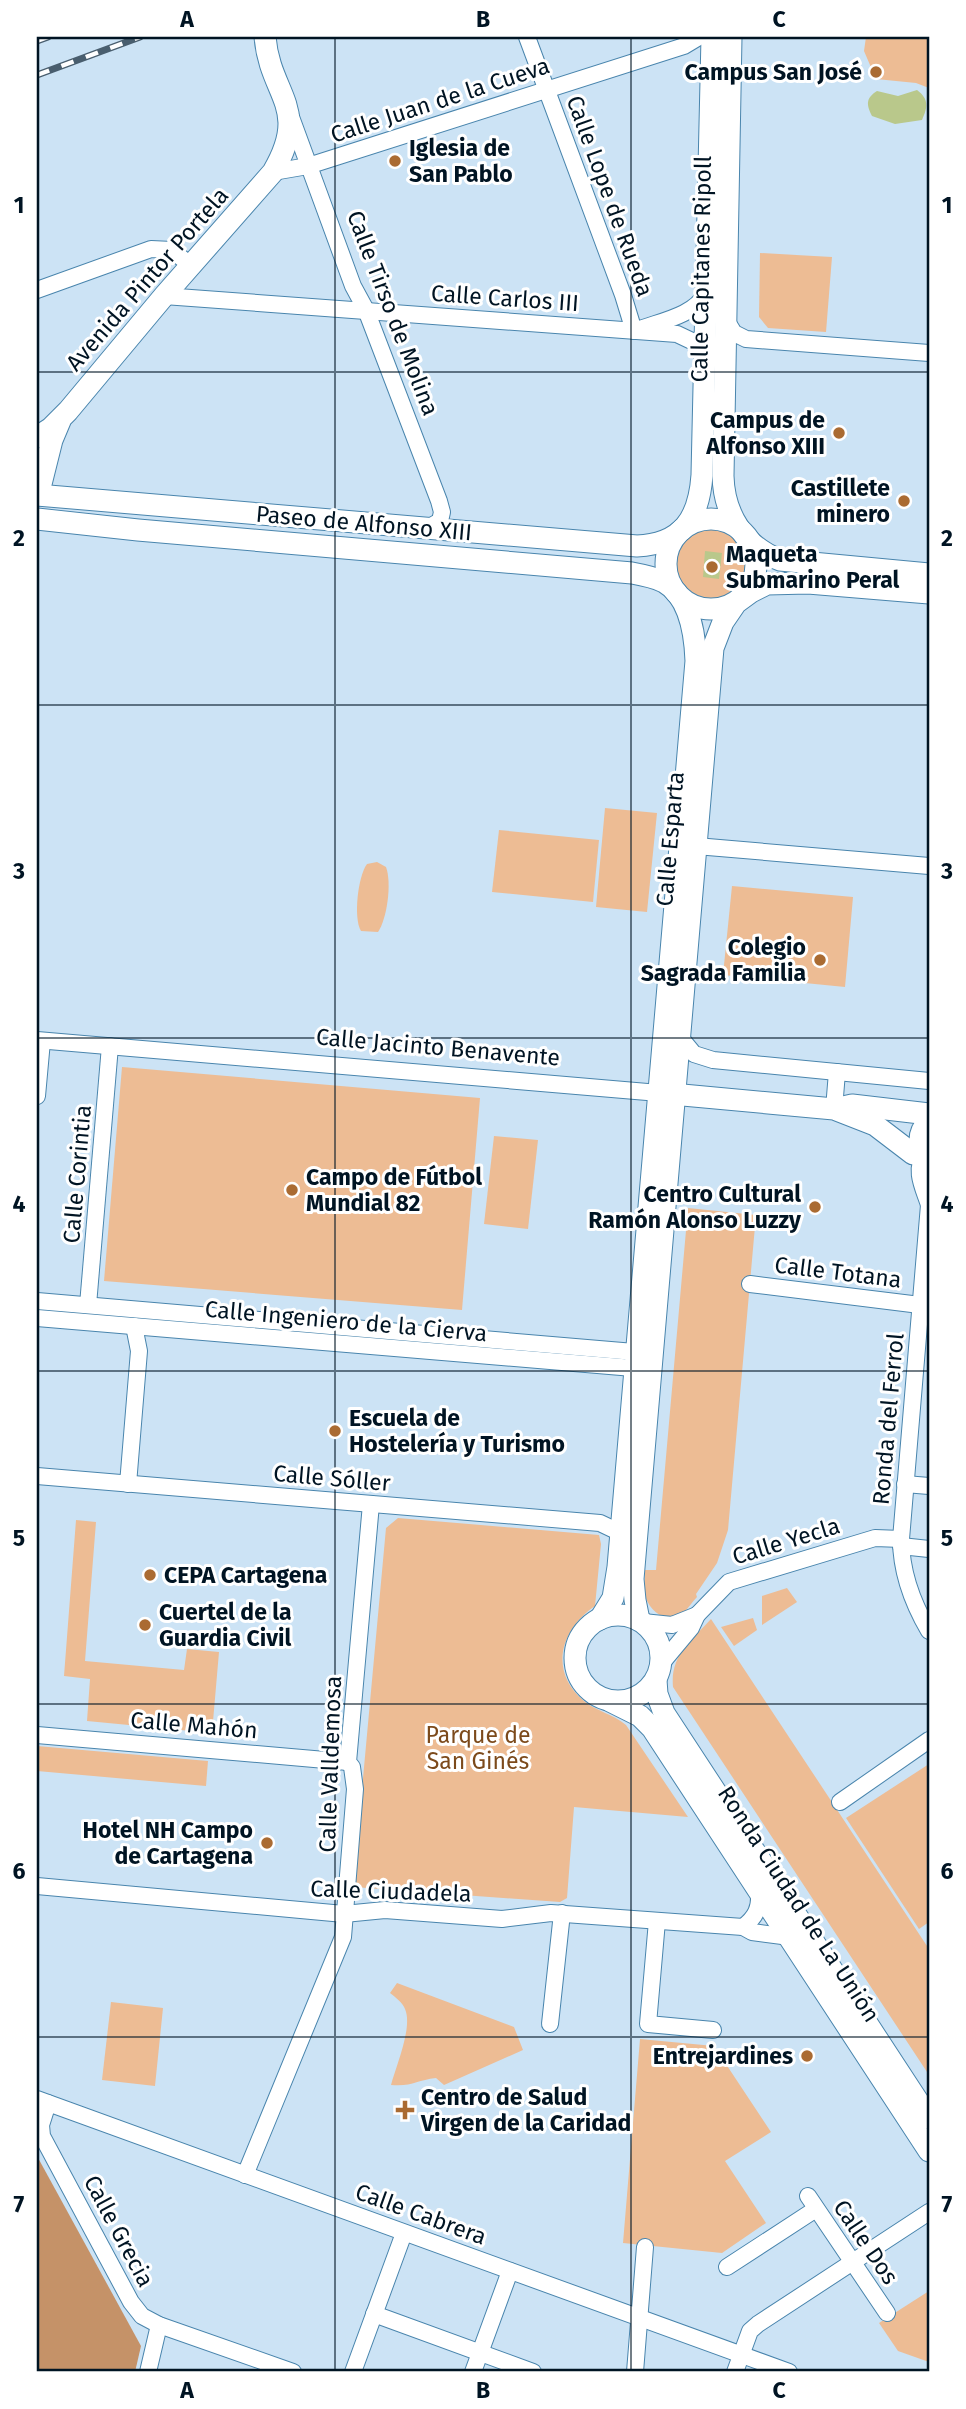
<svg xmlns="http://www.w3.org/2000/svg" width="966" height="2409" font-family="'Fira Sans',sans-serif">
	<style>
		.green { fill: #edbc94 }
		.forest { fill: #c59268 }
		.water { fill: #b9c88b }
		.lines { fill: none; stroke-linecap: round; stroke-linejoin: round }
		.minor-casing { stroke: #4985ad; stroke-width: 18 }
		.major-casing { stroke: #4985ad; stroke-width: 23 }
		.minor { stroke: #fff; stroke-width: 16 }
		.major { stroke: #fff; stroke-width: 21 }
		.rail-casing { stroke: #495e6e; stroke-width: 7 }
		.rail { stroke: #fff; stroke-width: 4.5; stroke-dasharray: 13; stroke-linecap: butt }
		.grid { fill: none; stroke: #001423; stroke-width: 2; stroke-opacity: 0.55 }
		.poi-dot { fill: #aa6b32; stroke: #fff; stroke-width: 2.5 }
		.labels { text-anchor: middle; stroke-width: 6; stroke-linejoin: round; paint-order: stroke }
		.poi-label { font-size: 23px; font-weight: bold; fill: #001423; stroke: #fff; text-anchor: end }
		.street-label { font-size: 23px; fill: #001423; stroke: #fff }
		.park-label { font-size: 23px; fill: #7c4a1b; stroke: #fff }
		.neatline { fill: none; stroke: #001423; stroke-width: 2.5 }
		.grid-label { font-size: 23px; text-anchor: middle; font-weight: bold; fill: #001423 }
	</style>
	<rect width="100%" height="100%" fill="#cce3f5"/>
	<g class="green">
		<path d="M866,37H929V88L916,83L876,79L864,51Z"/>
		<path d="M760,253L832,257L826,332L768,328L759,317Z"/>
		<path d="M717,520L725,521L756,554C758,577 753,582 737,596C716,616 701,613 682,593C659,570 661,550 687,531C698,523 703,520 717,520Z"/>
		<path d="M605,808L657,813L647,912L596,907Z"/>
		<path d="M499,830L599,840L593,902L492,892Z"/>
		<path d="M377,862L386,867C392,883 387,919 378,932L361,931C353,918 358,876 367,864Z"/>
		<path d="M732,886L853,897L845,987L723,975Z"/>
		<path d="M122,1067L480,1098L462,1310L104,1281Z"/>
		<path d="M494,1136L538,1140L528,1229L484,1224Z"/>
		<path d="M688,1208L756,1215L728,1530L717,1563L696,1594L697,1597C692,1602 688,1609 682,1614C668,1624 651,1613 646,1598C643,1590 645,1579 645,1570H656Z"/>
		<path d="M398,1518L599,1535L601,1544L595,1606C561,1629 548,1671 584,1701C596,1711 613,1714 626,1725L688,1817L574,1807L567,1898L560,1902L353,1887L386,1528Z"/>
		<path d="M76,1520L96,1522L85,1661L184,1670L187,1649L219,1652L212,1733L87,1721L90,1679L64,1676Z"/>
		<path d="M787,1588L797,1602L762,1625V1596Z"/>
		<path d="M753,1618L757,1630L734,1646L721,1627Z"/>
		<path d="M711,1619L929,1949V2075L673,1687C670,1655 691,1641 711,1619Z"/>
		<path d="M37,1746L208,1761L206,1786L37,1771Z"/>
		<path d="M929,1764V1922L919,1929L846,1818Z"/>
		<path d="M397,1983L514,2027L523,2050L444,2085L436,2078C417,2080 412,2087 391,2085C396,2066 413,2027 405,2009C403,2003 395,1997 390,1993Z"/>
		<path d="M111,2002L163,2008L155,2086L102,2080Z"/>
		<path d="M640,2039L714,2046L771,2132L725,2161L766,2223L722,2253L623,2243Z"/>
		<path d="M929,2291V2362L898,2351L879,2323Z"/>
	</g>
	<path class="forest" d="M37,2156L141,2346L135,2372H37Z"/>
	<g class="water">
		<path d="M917,90C929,99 928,107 922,120L895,124L872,116C866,104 866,98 877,91L898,96Z"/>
		<path d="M705,551L722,553L719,579L703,577Z"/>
	</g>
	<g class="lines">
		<defs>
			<g id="minor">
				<path d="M527,37L623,295L634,331"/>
				<path d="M291,117L353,286L366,310L439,501L442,512L440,521L428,528"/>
				<path d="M273,172L308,166L684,46L699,37"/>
				<path d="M37,290L151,249L172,250L191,266"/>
				<path d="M164,296L677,334L696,343L704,358"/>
				<path d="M726,320L734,333L746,339L929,353"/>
				<path d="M640,329C662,321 695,315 706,293"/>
				<path d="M696,846L929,866"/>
				<path d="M680,1037L694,1054L713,1060L929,1081"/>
				<path d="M37,1040L659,1093"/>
				<path d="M37,1096L42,1041"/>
				<path d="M834,1109L837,1072"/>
				<path d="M925,1154C913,1170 924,1189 929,1205"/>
				<path d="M929,1205L901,1539C901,1573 912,1602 929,1631"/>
				<path d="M750,1284L920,1305"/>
				<path d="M37,1301L646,1353"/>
				<path d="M88,1305L110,1046"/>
				<path d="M37,1318L645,1369"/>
				<path d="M37,1476L600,1523L621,1533"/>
				<path d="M128,1484L139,1351L134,1326"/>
				<path d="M905,1484L929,1486"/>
				<path d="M901,1546L929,1549"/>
				<path d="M643,1622L672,1625L697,1615"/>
				<path d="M661,1664L691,1628L697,1615L729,1582L875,1538L901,1539"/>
				<path d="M37,1735L348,1762"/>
				<path d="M840,1802L929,1740"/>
				<path d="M37,1886L344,1914L385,1910L502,1919L551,1913L743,1927L752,1932L790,1937"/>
				<path d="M657,1921L648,2024L713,2030"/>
				<path d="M743,1927C756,1917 760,1908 759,1892"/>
				<path d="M550,2024L562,1913"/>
				<path d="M37,2099L789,2372"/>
				<path d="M48,2103L41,2125L42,2136L131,2302L142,2316L159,2325L293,2372"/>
				<path d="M245,2175L343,1937L355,1789L352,1767L348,1762L371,1504"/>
				<path d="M808,2196L887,2313"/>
				<path d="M727,2267L816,2209"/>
				<path d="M374,2314L533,2372"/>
				<path d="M148,2372L159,2325"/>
				<path d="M353,2372L404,2233"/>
				<path d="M473,2372L510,2271"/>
				<path d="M635,2372L645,2247"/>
				<path d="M735,2372L750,2331L758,2324L929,2212"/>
			</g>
			<g id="major">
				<path d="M731,37L723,476C724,513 743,546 780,560L929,574"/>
				<path d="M37,437L51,428L68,411L164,296L273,172C311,107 270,96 265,37"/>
				<path d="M40,488L52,440L60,421"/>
				<path d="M37,495L637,546C682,544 699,519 702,475L712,37"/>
				<path d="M37,519L138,530L632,573C643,575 654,577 664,582C690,597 695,634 696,661L618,1567L613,1598L600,1619"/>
				<circle cx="711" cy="564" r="45"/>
				<path d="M661,1093L834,1109L875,1125L913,1154H925"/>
				<path d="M843,1107L852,1105L929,1114"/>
				<path d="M929,1121C917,1133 917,1147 929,1159"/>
				<circle cx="618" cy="1658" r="43"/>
				<path d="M639,1620L635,1600L633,1579L713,648L723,622L736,603L751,592L767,584L808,583L929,593"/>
				<path d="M656,1680L657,1694L664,1713L929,2118"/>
				<path d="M610,1701L640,1716L652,1728L929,2151"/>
			</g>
		</defs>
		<use href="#minor" class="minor-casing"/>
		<use href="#major" class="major-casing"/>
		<use href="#minor" class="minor"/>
		<use href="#major" class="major"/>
		<defs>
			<g id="rail">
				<path d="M37,41L48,37"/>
				<path d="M37,75L140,37"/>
			</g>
		</defs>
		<use href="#rail" class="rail-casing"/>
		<use href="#rail" class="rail"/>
	</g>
	<path class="grid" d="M335,37V2372M631,37V2372M37,372H929M37,705H929M37,1038H929M37,1371H929M37,1704H929M37,2037H929"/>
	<g class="poi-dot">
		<circle cx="876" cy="72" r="7"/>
		<circle cx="395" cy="161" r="7"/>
		<circle cx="839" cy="433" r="7"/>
		<circle cx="904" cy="501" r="7"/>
		<circle cx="712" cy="567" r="7"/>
		<circle cx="820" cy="960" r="7"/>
		<circle cx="292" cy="1190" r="7"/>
		<circle cx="815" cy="1207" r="7"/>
		<circle cx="335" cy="1431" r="7"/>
		<circle cx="150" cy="1575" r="7"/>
		<circle cx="145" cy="1625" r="7"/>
		<circle cx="267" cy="1843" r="7"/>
		<circle cx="807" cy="2056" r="7"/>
		<path d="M401.5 2099.5h7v7h7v7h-7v7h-7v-7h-7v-7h7z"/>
	</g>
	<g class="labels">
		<g class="poi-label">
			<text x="862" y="80">Campus San José</text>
			<text x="409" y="156" text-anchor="start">Iglesia de<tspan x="409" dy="26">San Pablo</tspan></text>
			<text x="825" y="428">Campus de<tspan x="825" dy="26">Alfonso XIII</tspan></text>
			<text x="890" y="496">Castillete<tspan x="890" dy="26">minero</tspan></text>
			<text x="726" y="562" text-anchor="start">Maqueta<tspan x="726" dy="26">Submarino Peral</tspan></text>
			<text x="806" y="955">Colegio<tspan x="806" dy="26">Sagrada Familia</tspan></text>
			<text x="306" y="1185" text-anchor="start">Campo de Fútbol<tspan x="306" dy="26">Mundial 82</tspan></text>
			<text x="801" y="1202">Centro Cultural<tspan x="801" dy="26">Ramón Alonso Luzzy</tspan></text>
			<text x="349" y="1426" text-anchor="start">Escuela de<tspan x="349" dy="26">Hostelería y Turismo</tspan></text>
			<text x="164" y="1583" text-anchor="start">CEPA Cartagena</text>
			<text x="159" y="1620" text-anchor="start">Cuertel de la<tspan x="159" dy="26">Guardia Civil</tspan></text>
			<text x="253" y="1838">Hotel NH Campo<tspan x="253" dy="26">de Cartagena</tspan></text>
			<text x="793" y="2064">Entrejardines</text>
			<text x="421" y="2105" text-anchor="start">Centro de Salud<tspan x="421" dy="26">Virgen de la Caridad</tspan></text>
		</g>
		<g class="street-label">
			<text transform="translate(440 100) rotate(-18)" y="8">Calle Juan de la Cueva</text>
			<text transform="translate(610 196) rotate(70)" y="8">Calle Lope de Rueda</text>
			<text transform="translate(701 269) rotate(-89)" y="8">Calle Capitanes Ripoll</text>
			<text transform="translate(147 279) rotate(-49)" y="8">Avenida Pintor Portela</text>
			<text transform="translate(505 298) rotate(4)" y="8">Calle Carlos III</text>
			<text transform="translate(393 313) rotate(69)" y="8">Calle Tirso de Molina</text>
			<text transform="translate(364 523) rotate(5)" y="8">Paseo de Alfonso XIII</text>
			<text transform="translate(670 839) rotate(-85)" y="8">Calle Esparta</text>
			<text transform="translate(438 1047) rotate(5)" y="8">Calle Jacinto Benavente</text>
			<text transform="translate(77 1174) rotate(-85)" y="8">Calle Corintia</text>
			<text transform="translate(838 1272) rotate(7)" y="8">Calle Totana</text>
			<text transform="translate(346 1321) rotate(5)" y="8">Calle Ingeniero de la Cierva</text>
			<text transform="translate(888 1419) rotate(-85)" y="8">Ronda del Ferrol</text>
			<text transform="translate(332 1478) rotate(5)" y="8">Calle Sóller</text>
			<text transform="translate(786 1541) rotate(-17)" y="8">Calle Yecla</text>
			<text transform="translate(194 1725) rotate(5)" y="8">Calle Mahón</text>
			<text transform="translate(330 1764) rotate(-88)" y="8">Calle Valldemosa</text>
			<text transform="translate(391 1891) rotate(2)" y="8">Calle Ciudadela</text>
			<text transform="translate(799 1904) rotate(57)" y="8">Ronda Ciudad de La Unión</text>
			<text transform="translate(421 2214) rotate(20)" y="8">Calle Cabrera</text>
			<text transform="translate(119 2231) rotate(62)" y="8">Calle Grecia</text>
			<text transform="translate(866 2242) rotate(56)" y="8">Calle Dos</text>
		</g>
		<g class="park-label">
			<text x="478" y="1743">Parque de<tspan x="478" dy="26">San Ginés</tspan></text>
		</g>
	</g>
	<rect width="966" height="2409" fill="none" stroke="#ffffff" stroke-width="77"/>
	<rect x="38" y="38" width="890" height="2332" class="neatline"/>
	<g class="grid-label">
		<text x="187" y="27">A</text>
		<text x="483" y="27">B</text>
		<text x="779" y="27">C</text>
		<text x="19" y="213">1</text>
		<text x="947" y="213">1</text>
		<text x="19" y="546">2</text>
		<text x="947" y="546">2</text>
		<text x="19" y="879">3</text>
		<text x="947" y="879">3</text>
		<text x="19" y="1212">4</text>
		<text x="947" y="1212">4</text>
		<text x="19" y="1546">5</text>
		<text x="947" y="1546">5</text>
		<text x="19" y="1879">6</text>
		<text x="947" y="1879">6</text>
		<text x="19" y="2212">7</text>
		<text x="947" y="2212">7</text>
		<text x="187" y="2398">A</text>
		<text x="483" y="2398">B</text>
		<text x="779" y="2398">C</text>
	</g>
</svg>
